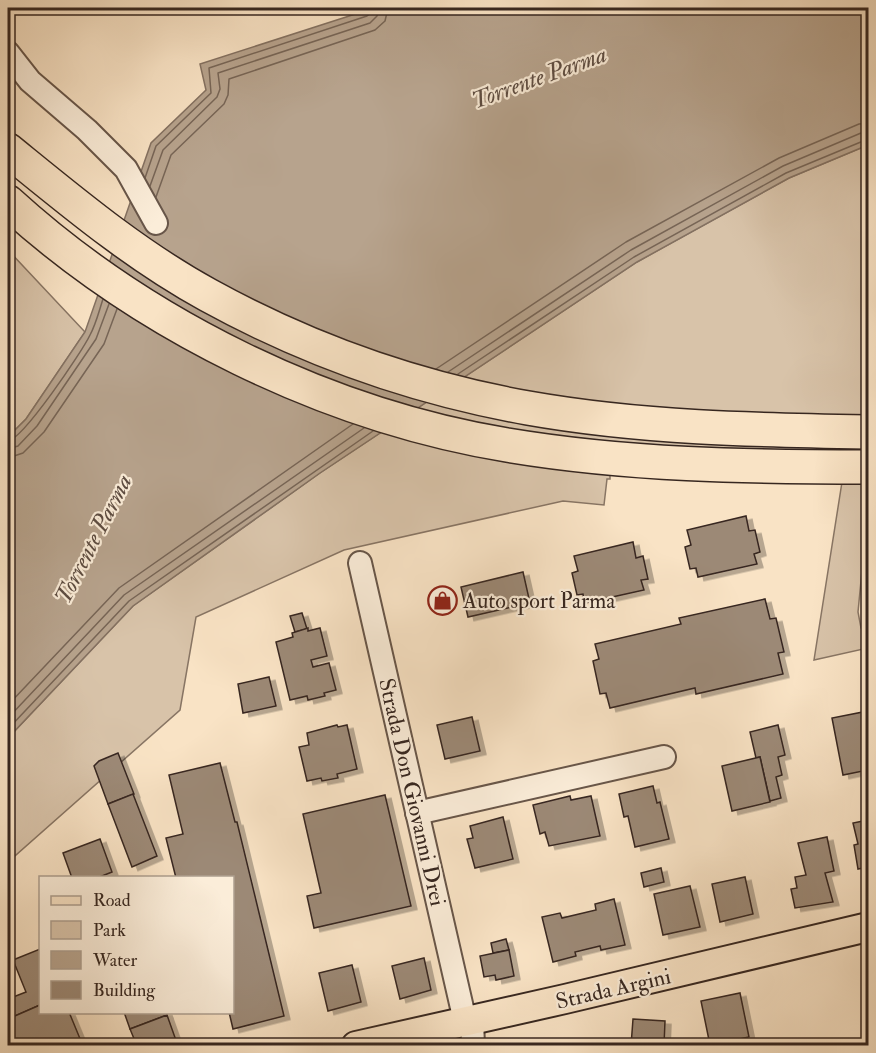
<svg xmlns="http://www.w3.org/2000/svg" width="876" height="1053" font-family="'IM FELL Double Pica',serif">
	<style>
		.green { fill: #d8c3a9; stroke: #887564; stroke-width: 1.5 }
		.water { fill: #b7a38d; stroke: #847161; stroke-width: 1.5 }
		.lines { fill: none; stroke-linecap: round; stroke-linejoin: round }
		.shore { stroke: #776556; stroke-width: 1.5 }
		.building { fill: #9c8976; stroke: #372720; stroke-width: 1.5; filter: url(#shadow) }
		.minor-casing { stroke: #685649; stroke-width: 26 }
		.major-casing { stroke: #372720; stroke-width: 32 }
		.highway-casing { stroke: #372720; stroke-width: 36 }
		.minor { stroke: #fbedd9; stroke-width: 22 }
		.major { stroke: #f9e3c5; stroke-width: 28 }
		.highway { stroke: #f9e3c5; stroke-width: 33 }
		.labels { text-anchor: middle; stroke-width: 4.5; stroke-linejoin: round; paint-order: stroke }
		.poi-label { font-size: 22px; fill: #372720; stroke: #fbedd9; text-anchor: start }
		.street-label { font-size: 22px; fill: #372720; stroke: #fbedd9 }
		.water-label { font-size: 24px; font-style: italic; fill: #5d4c41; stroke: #fbedd9 }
	</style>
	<defs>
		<filter id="shadow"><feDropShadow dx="6" dy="3.5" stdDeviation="0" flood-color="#0004"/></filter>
	</defs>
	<rect width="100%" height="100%" fill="#f9e3c5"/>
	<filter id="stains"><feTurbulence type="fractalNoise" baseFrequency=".00333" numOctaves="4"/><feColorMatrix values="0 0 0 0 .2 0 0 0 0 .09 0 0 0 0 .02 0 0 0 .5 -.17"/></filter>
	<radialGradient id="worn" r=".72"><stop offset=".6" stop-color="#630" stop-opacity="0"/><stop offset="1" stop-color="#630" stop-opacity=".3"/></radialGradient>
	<g class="green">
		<path d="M868,145V418H843L842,482L868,483V526L865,539L858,612L861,628L868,636V648L814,660L842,482L610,474V479H607L604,505L563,501L344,550L196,617L180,710L8,862V738L133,606L320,473L637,262L789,178Z"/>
		<path d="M8,250L85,332L26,419L8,437Z"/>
	</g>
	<path class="water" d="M374,8H868V145L789,178L637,262L320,473L133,606L8,738V437L26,419L85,332L151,143L206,90L200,64Z"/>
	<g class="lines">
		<g class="shore">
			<path d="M145,178L156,146L211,93L209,68L367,16L371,13L372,8"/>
			<path d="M150,186L163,150L217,97L220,89L218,73L370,23L377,16L379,8"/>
			<path d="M156,197L171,155L224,104L228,95L229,79L375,30L385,21L388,8"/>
			<path d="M436,369L626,242L779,158L859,124L868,123"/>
			<path d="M448,372L631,250L783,166L861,133L868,132"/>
			<path d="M458,374L634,257L786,173L868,139"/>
			<path d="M8,441C23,439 82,352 90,335C96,324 99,311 103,299"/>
			<path d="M8,449L18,446L37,426L96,339L109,304"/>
			<path d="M8,458L23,453L44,432L104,344L117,309"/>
			<path d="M8,705L119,588L353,424"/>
			<path d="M8,718L124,595L364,428"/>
			<path d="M8,729L129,601L373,431"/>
		</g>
	</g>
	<g class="building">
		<path d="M746,516L749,531L755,530L760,552L754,554L757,564L698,577L696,568L690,569L685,547L691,545L687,530Z"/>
		<path d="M633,542L636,558L643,556L648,579L641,580L644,590L585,603L583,594L577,595L572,573L578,571L574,556Z"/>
		<path d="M523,572L530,603L468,617L461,587Z"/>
		<path d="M765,599L770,619L776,618L784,652L778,653L783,674L696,694L695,688L610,708L606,693L600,694L593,661L599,659L595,644L681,624L679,618Z"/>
		<path d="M302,613L307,629L295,632L290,616Z"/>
		<path d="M308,628V631L320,628L327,656L311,660L313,667L329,663L336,690L324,693L325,696L308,700L307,696L290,700L276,642L293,637L292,633Z"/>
		<path d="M269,677L276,706L243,713L238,684Z"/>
		<path d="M863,712L868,739V770L843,775L832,718Z"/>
		<path d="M472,717L480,751L445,759L437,725Z"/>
		<path d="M337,725L338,727L347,725L357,769L337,774L338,778L322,781L321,778L307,781L299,747L309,745L307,733Z"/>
		<path d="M778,725L785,755L778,757L782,775L776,777L781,798L770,801L760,757L756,758L750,732Z"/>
		<path d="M118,753L134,794L108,804L94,766L99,761Z"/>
		<path d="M760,757L770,802L732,811L722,766Z"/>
		<path d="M220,763L235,822H237L284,1016L233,1029L229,1012H232V878H176L166,838L183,834L169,775Z"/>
		<path d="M653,786L657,803L660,802L669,839L635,847L628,816L624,817L619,794Z"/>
		<path d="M133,794L157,856L132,867L108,804Z"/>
		<path d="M385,795L411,906L314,928L307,896L321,893L303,814Z"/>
		<path d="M570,796L571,800L591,796L600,836L549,846L545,832L540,834L533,805Z"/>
		<path d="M503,817L513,859L475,868L467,839L473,838L470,826Z"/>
		<path d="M868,820V867L858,869L854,845L858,844L853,823Z"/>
		<path d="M827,837L834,871L825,873L833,902L795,908L791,889L797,888L795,877L806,875L798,843Z"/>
		<path d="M100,839L112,872L97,878H72L63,853Z"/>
		<path d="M661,868L664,882L644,887L641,873Z"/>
		<path d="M745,877L753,914L720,922L712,884Z"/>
		<path d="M690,886L700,927L663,935L654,894Z"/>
		<path d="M614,899L625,945L601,950L600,946L575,952L576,956L553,962L542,917L560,913L562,918L596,910L595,904Z"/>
		<path d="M506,939L509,950L493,953L491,943Z"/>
		<path d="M40,949V1005L8,1019V999L26,992L13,960Z"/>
		<path d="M509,950L514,976L496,980L495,975L484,977L480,956Z"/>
		<path d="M424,958L431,990L400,999L392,966Z"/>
		<path d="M352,965L361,1002L328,1011L319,973Z"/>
		<path d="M740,993L749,1037L710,1045L701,1001Z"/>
		<path d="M40,1005V1012H69L83,1046H8V1019Z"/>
		<path d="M124,1012H166L167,1015L130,1029Z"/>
		<path d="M167,1015L178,1046H137L130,1029Z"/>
		<path d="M633,1019L665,1021L664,1046H631Z"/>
		<path d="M542,1039L583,1042V1046H541Z"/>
	</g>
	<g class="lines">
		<defs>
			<g id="minor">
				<path d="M8,53L30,81L87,130L126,169L156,223"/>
				<path d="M360,563L465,1021"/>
				<path d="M417,813L664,757"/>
				<path d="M472,1020L473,1046"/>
			</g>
			<path id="major" d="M356,1046L565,999L868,927"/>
			<g id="highway">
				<path d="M8,150C72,202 135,255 208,295C308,350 416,388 528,408C641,428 755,430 868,432"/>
				<path d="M8,202C143,325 326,415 507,445C627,465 747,467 868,467"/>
			</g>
		</defs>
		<use href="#minor" class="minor-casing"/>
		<use href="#major" class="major-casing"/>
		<use href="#highway" class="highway-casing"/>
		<use href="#minor" class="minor"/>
		<use href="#major" class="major"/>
		<use href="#highway" class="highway"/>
	</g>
	<defs>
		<symbol id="shop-ring" viewBox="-11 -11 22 22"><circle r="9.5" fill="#fbedd9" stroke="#8f2418" stroke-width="1.5"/><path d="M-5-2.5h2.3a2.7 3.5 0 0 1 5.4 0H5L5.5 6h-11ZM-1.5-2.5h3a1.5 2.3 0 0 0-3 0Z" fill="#8f2418"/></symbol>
	</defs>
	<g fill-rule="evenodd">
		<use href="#shop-ring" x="426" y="584" width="33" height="33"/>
	</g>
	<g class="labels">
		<g class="poi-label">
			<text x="463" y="608">Auto sport Parma</text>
		</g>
		<g class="street-label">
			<text transform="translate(413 792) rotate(77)" y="8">Strada Don Giovanni Drei</text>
			<text transform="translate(613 988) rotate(-13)" y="8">Strada Argini</text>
		</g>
		<g class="water-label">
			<text transform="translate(539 77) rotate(-20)" y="8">Torrente Parma</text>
			<text transform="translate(93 539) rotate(-63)" y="8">Torrente Parma</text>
		</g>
	</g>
	<rect width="876" height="1053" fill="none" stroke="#f9e3c5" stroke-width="30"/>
	<rect x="9" y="9" width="858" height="1035" fill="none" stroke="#372720" stroke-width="3"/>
	<rect x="15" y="15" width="846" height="1023" fill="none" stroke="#372720" stroke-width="1.5"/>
	<rect x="39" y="876" width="195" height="138" fill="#fbedd9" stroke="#ad9e8f" stroke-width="1.5"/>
	<rect x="51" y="896" width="30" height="9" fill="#f9e3c5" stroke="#ad9e8f" stroke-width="1.5"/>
	<text x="93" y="906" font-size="18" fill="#372720">Road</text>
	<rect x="51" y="921" width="30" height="18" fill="#d8c3a9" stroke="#ad9e8f" stroke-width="1.5"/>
	<text x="93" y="936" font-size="18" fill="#372720">Park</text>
	<rect x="51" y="951" width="30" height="18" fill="#b7a38d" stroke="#ad9e8f" stroke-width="1.5"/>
	<text x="93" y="966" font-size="18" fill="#372720">Water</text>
	<rect x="51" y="981" width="30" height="18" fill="#9c8976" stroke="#ad9e8f" stroke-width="1.5"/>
	<text x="93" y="996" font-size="18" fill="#372720">Building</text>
	<rect width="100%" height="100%" filter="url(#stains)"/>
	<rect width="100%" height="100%" fill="url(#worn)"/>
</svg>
